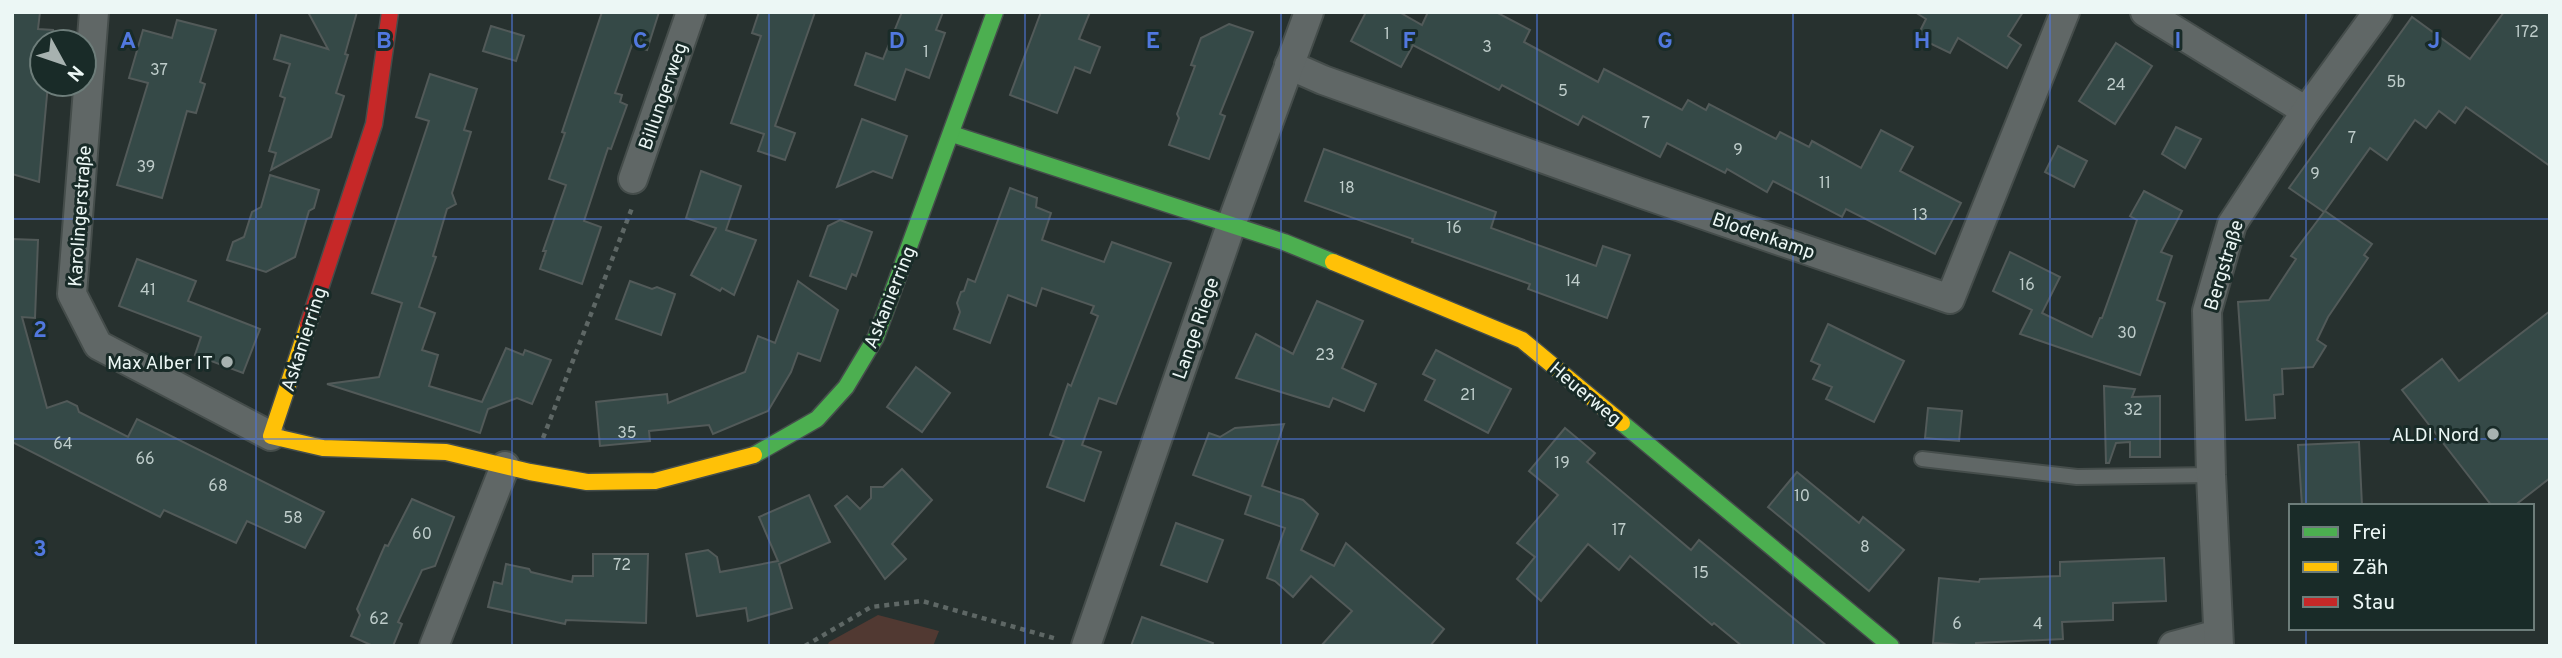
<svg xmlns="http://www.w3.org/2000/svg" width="2562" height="658" font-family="Overpass,sans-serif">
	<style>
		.green { fill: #513932 }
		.building { fill: #354947; stroke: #525a59; stroke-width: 2 }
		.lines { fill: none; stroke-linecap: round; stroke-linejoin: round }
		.lane-casing { stroke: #454d4b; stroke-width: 18 }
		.street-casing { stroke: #454d4b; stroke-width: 32 }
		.fast-casing { stroke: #454d4b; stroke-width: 19 }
		.slow-casing { stroke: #454d4b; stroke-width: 19 }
		.jam-casing { stroke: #454d4b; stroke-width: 19 }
		.path { stroke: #5e6765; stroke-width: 4.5; stroke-dasharray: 5 5; stroke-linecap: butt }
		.lane { stroke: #606766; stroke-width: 14 }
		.street { stroke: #606766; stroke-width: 28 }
		.fast { stroke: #4caf50; stroke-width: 16 }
		.slow { stroke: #ffc107; stroke-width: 16 }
		.jam { stroke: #c62828; stroke-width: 16 }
		.grid { fill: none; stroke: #5178df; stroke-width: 2; stroke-opacity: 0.55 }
		.poi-dot { fill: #a7b2b0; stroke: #192b28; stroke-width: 2.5 }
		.labels { text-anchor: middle; stroke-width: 6; stroke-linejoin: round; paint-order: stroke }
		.number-label { font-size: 16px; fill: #beccca }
		.street-label { font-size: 19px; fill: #ecf7f5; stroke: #192b28 }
		.poi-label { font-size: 19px; fill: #ecf7f5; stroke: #192b28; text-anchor: end }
		.grid-label { font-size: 23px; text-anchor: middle; font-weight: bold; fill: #5178df; stroke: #192b28; stroke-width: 6; stroke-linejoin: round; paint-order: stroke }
	</style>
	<rect width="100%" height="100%" fill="#27312f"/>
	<path class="green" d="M878,615L939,631L933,646H827L829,642Z"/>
	<g class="building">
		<path d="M12,12H40L38,29L53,30L52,42H42V84H48L39,182L12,174Z"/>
		<path d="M308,12H357L345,54L348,55L336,93L344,96L331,137L271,170L276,153L269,151L285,98L280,96L290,64L274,59L281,35L328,49Z"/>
		<path d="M602,12H659L647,50L632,45L615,93L622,95L620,102L627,105L611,149L608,148L584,221L601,227L582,284L540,269L546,251H543L566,185L549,179L565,133L562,132Z"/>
		<path d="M759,12H815L775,126L795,133L785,160L758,151L764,134L731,123L761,36L752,33Z"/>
		<path d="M902,12H943L936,30L945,33L929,78L906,69L895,100L855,85L866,53L883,59Z"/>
		<path d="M1041,12H1090L1079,39L1100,47L1090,73L1075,67L1057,113L1010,95Z"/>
		<path d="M1366,12H1399L1422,25L1428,12H1496L1530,30L1524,42L1598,82L1604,69L1682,110L1688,100L1706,110L1709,104L1776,139L1780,132L1809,147L1812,141L1861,168L1881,130L1913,147L1900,171L1961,203L1935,254L1846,209L1842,217L1773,181L1767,192L1727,169L1725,173L1667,143L1660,157L1583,116L1578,125L1502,85L1499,90L1413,45L1401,67L1351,41Z"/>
		<path d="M1915,12H2023L2008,36L2021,45L2007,68L1958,38L1950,53L1917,37L1926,19Z"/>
		<path d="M2504,12H2550V166L2466,107L2455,123L2439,111L2426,128L2415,120L2387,160L2370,148L2325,211L2372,244L2364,255L2368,258L2328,317L2317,340L2326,346L2313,367L2282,369L2283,394L2274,395L2275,418L2246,420L2238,302L2269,300L2296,259L2291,256L2324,212L2289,188L2412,17L2470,59Z"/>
		<path d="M177,20L216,30L200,82L205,84L196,113L187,111L162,198L117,185L148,83L129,78L143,30L172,38Z"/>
		<path d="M1229,24L1253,32L1220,114L1225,116L1209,159L1169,145L1179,118L1177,114L1195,66L1191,65L1201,38Z"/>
		<path d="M491,26L524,36L516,61L483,51Z"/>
		<path d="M2116,43L2152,66L2115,124L2079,101Z"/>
		<path d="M430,74L477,89L464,130L471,132L452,193L456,204L447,209L433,256L436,257L419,307L435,313L422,350L438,355L429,386L482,402L506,348L523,355L525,350L551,360L532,404L517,398L488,409L480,433L327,384L379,377L402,303L372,293L429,121L416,117Z"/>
		<path d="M862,119L907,136L892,178L873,171L837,187Z"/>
		<path d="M2176,127L2201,139L2185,168L2162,154Z"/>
		<path d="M2058,146L2087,161L2074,187L2045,172Z"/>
		<path d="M1324,149L1496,212L1491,228L1596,266L1603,246L1630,255L1607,318L1528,289L1530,284L1412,242L1413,239L1305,201Z"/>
		<path d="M701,171L741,186L726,230L756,240L734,295L722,288L720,291L691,275L716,228L686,218Z"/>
		<path d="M270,175L319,190L314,208L309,211L295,257L266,272L227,260L233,242L244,237L252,212L261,207Z"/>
		<path d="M1010,188L1037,198L1036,207L1051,213L1042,240L1104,262L1112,242L1171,263L1116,404L1099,398L1082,445L1101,452L1084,501L1047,487L1064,440L1050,435L1068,384L1071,386L1098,316L1091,313L1094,306L1042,288L1036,306L1008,295L990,343L954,329L960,312L957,303L961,292L964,291L968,279L975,282Z"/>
		<path d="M2144,191L2182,211L2161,252L2172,256L2157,300L2165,303L2140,375L2020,334L2032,310L1993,291L2010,252L2060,277L2042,313L2092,337L2100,318H2102L2137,220L2130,216Z"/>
		<path d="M840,220L872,232L856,276L852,274L846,289L810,276L828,226Z"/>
		<path d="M12,239L38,240L35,318L22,317L47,408L67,401L77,406L79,412L128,437L137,419L324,512L305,548L247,521L236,543L164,510L160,517L12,442Z"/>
		<path d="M137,259L196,281L188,301L260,329L243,373L195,355L201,337L119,306Z"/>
		<path d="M630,281L652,289L657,287L675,294L661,335L616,319Z"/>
		<path d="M798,281L838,310L820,361L798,353L791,372L768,411L713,434L709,425L649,431L650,441L600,446L596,402L667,394L668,403L745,372L758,336L775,343Z"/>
		<path d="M1317,301L1363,321L1342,368L1376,384L1364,411L1333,398L1329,407L1236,378L1256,334L1293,354Z"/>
		<path d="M2550,311V478L2514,506H2492L2402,390L2442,359L2459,381Z"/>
		<path d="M1828,324L1904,361L1874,422L1826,399L1832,387L1813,379L1820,365L1811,361Z"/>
		<path d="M1436,350L1511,389L1488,433L1425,400L1435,380L1423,374Z"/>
		<path d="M916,367L950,393L922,432L887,407Z"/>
		<path d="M2104,386L2135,389L2132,397L2160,396V457H2130V442L2116,443L2109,463H2106Z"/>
		<path d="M1928,408L1962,411L1959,441L1925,438Z"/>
		<path d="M1284,424L1262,486L1303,500L1318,514L1301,550L1334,566L1346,543L1444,629L1430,646H1321L1352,611L1311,576L1293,597L1275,581L1267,578L1285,528L1245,514L1251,496L1193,475L1209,433L1220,437L1235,428Z"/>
		<path d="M1565,428L1595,453L1587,462L1691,550L1699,540L1827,646H1742L1714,623L1712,625L1630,556L1619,570L1588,544L1541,601L1517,579L1535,557L1517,543L1558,495L1529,471Z"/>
		<path d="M2359,442L2362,506H2302L2298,445Z"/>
		<path d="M902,469L932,500L892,544L906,559L885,579L835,506L847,496L860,509L871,498V487H883Z"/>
		<path d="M1797,472L1859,523L1863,517L1904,550L1869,591L1768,507Z"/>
		<path d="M809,495L830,542L779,564L792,608L748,621L746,608L697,616L686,554L708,550L717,557L720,572L778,561L759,517Z"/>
		<path d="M412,499L454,517L435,566L422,570L398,622L402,624L393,646H373L351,636L360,615L357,609L385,545L388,546Z"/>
		<path d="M1176,523L1223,540L1207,582L1161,565Z"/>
		<path d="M593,554H648L646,623L566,620L565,624L488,607L494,582L502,584L506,564L529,569L531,572L572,582L573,576H593Z"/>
		<path d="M2164,558L2166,601L2113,603V620L2062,622L2063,639L1976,643V646L1933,643L1939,578L1979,582L1980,579L2060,576V562Z"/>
		<path d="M1142,617L1213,643L1212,646H1131Z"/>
	</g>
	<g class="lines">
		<defs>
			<path id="lane" d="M1922,459L2077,477L2211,475"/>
			<g id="street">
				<path d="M94,12L72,294L98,345L271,436"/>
				<path d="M2145,12L2306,111"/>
				<path d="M1289,65L1323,80L1640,193L1950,299L2065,12"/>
				<path d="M633,179L691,12"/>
				<path d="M434,646L505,466"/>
				<path d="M1086,646L1231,225L1309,12"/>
				<path d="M2173,646L2218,634"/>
				<path d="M2219,646L2211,475L2207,311L2232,224L2306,111L2378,12"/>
			</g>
			<g id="fast">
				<path d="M952,134L1284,242L1333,262"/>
				<path d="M1622,423L1891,646"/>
				<path d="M754,455L817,419L846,387L876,337L995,12"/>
			</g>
			<g id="slow">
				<path d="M1333,262L1522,340L1622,423"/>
				<path d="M308,325L271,436L323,448L446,452L530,472L587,482L655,481L754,455"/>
			</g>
			<path id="jam" d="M308,325L374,124L390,12"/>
		</defs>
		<use href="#lane" class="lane-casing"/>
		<use href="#street" class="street-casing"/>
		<use href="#fast" class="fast-casing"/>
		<use href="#slow" class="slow-casing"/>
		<use href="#jam" class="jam-casing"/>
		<g class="path">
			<path d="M543,438L632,208"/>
			<path d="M805,646L871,607L922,601L1057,639"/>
		</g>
		<use href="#lane" class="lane"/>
		<use href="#street" class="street"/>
		<use href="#fast" class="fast"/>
		<use href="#slow" class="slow"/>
		<use href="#jam" class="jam"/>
	</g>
	<path class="grid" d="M256,12V646M512,12V646M769,12V646M1025,12V646M1281,12V646M1537,12V646M1793,12V646M2050,12V646M2306,12V506M12,219H2550M12,439H2550M2306,628V646"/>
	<g class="poi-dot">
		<circle cx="227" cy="362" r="7"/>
		<circle cx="2493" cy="434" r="7"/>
	</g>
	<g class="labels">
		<g class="number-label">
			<text x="2527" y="37">172</text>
			<text x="1387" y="39">1</text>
			<text x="1487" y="52">3</text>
			<text x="926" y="57">1</text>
			<text x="159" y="75">37</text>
			<text x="2396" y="87">5b</text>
			<text x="2116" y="90">24</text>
			<text x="1563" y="96">5</text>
			<text x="1646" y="128">7</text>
			<text x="2352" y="143">7</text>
			<text x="1738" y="155">9</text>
			<text x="146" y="172">39</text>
			<text x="2315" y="179">9</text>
			<text x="1825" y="188">11</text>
			<text x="1347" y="193">18</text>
			<text x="1920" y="220">13</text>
			<text x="1454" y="233">16</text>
			<text x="1573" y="286">14</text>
			<text x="2027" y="290">16</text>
			<text x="148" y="295">41</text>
			<text x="2127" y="338">30</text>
			<text x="1325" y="360">23</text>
			<text x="1468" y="400">21</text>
			<text x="2133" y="415">32</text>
			<text x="627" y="438">35</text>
			<text x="63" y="449">64</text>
			<text x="145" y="464">66</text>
			<text x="1562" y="468">19</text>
			<text x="218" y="491">68</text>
			<text x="1802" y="501">10</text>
			<text x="293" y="523">58</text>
			<text x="1619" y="535">17</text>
			<text x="422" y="539">60</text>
			<text x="1865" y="552">8</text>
			<text x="622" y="570">72</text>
			<text x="1701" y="578">15</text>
			<text x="379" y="624">62</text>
			<text x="1957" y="629">6</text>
			<text x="2038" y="629">4</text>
		</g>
		<g class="street-label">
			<text transform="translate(662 96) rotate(-71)" y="7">Billungerweg</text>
			<text transform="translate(79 216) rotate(-86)" y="7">Karolingerstraße</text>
			<text transform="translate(1764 235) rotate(19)" y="7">Blodenkamp</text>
			<text transform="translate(2223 265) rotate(-73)" y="7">Bergstraße</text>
			<text transform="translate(889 297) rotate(-68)" y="7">Askanierring</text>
			<text transform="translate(1195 328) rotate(-71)" y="7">Lange Riege</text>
			<text transform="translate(303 339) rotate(-72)" y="7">Askanierring</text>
			<text transform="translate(1586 393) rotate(40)" y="7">Heuerweg</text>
		</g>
		<g class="poi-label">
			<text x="213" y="369">Max Alber IT</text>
			<text x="2479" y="441">ALDI Nord</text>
		</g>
	</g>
	<g class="grid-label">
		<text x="128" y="48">A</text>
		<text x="384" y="48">B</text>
		<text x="640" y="48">C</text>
		<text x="897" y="48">D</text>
		<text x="1153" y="48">E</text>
		<text x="1409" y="48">F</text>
		<text x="1665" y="48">G</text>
		<text x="1922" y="48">H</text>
		<text x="2178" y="48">I</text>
		<text x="2434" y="48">J</text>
		<text x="40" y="337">2</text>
		<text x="40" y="556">3</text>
	</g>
	<rect width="2562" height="658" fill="none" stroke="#ecf7f5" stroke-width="28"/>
	<rect x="2289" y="504" width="245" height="126" fill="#192b28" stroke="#6d7d7a" stroke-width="2"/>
	<rect x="2303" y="527" width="35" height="10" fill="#4caf50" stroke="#6d7d7a" stroke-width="2"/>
	<text x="2352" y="539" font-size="21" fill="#ecf7f5">Frei</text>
	<rect x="2303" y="562" width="35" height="10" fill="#ffc107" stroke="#6d7d7a" stroke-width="2"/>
	<text x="2352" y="574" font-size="21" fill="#ecf7f5">Zäh</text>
	<rect x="2303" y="597" width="35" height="10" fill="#c62828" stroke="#6d7d7a" stroke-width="2"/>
	<text x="2352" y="609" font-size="21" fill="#ecf7f5">Stau</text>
	<g transform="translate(63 63) rotate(130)"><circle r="33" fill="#192b28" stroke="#6d7d7a" stroke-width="2"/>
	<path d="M0-5L12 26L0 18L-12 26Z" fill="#a7b2b0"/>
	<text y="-10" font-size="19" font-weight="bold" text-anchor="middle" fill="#ecf7f5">N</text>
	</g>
</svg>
